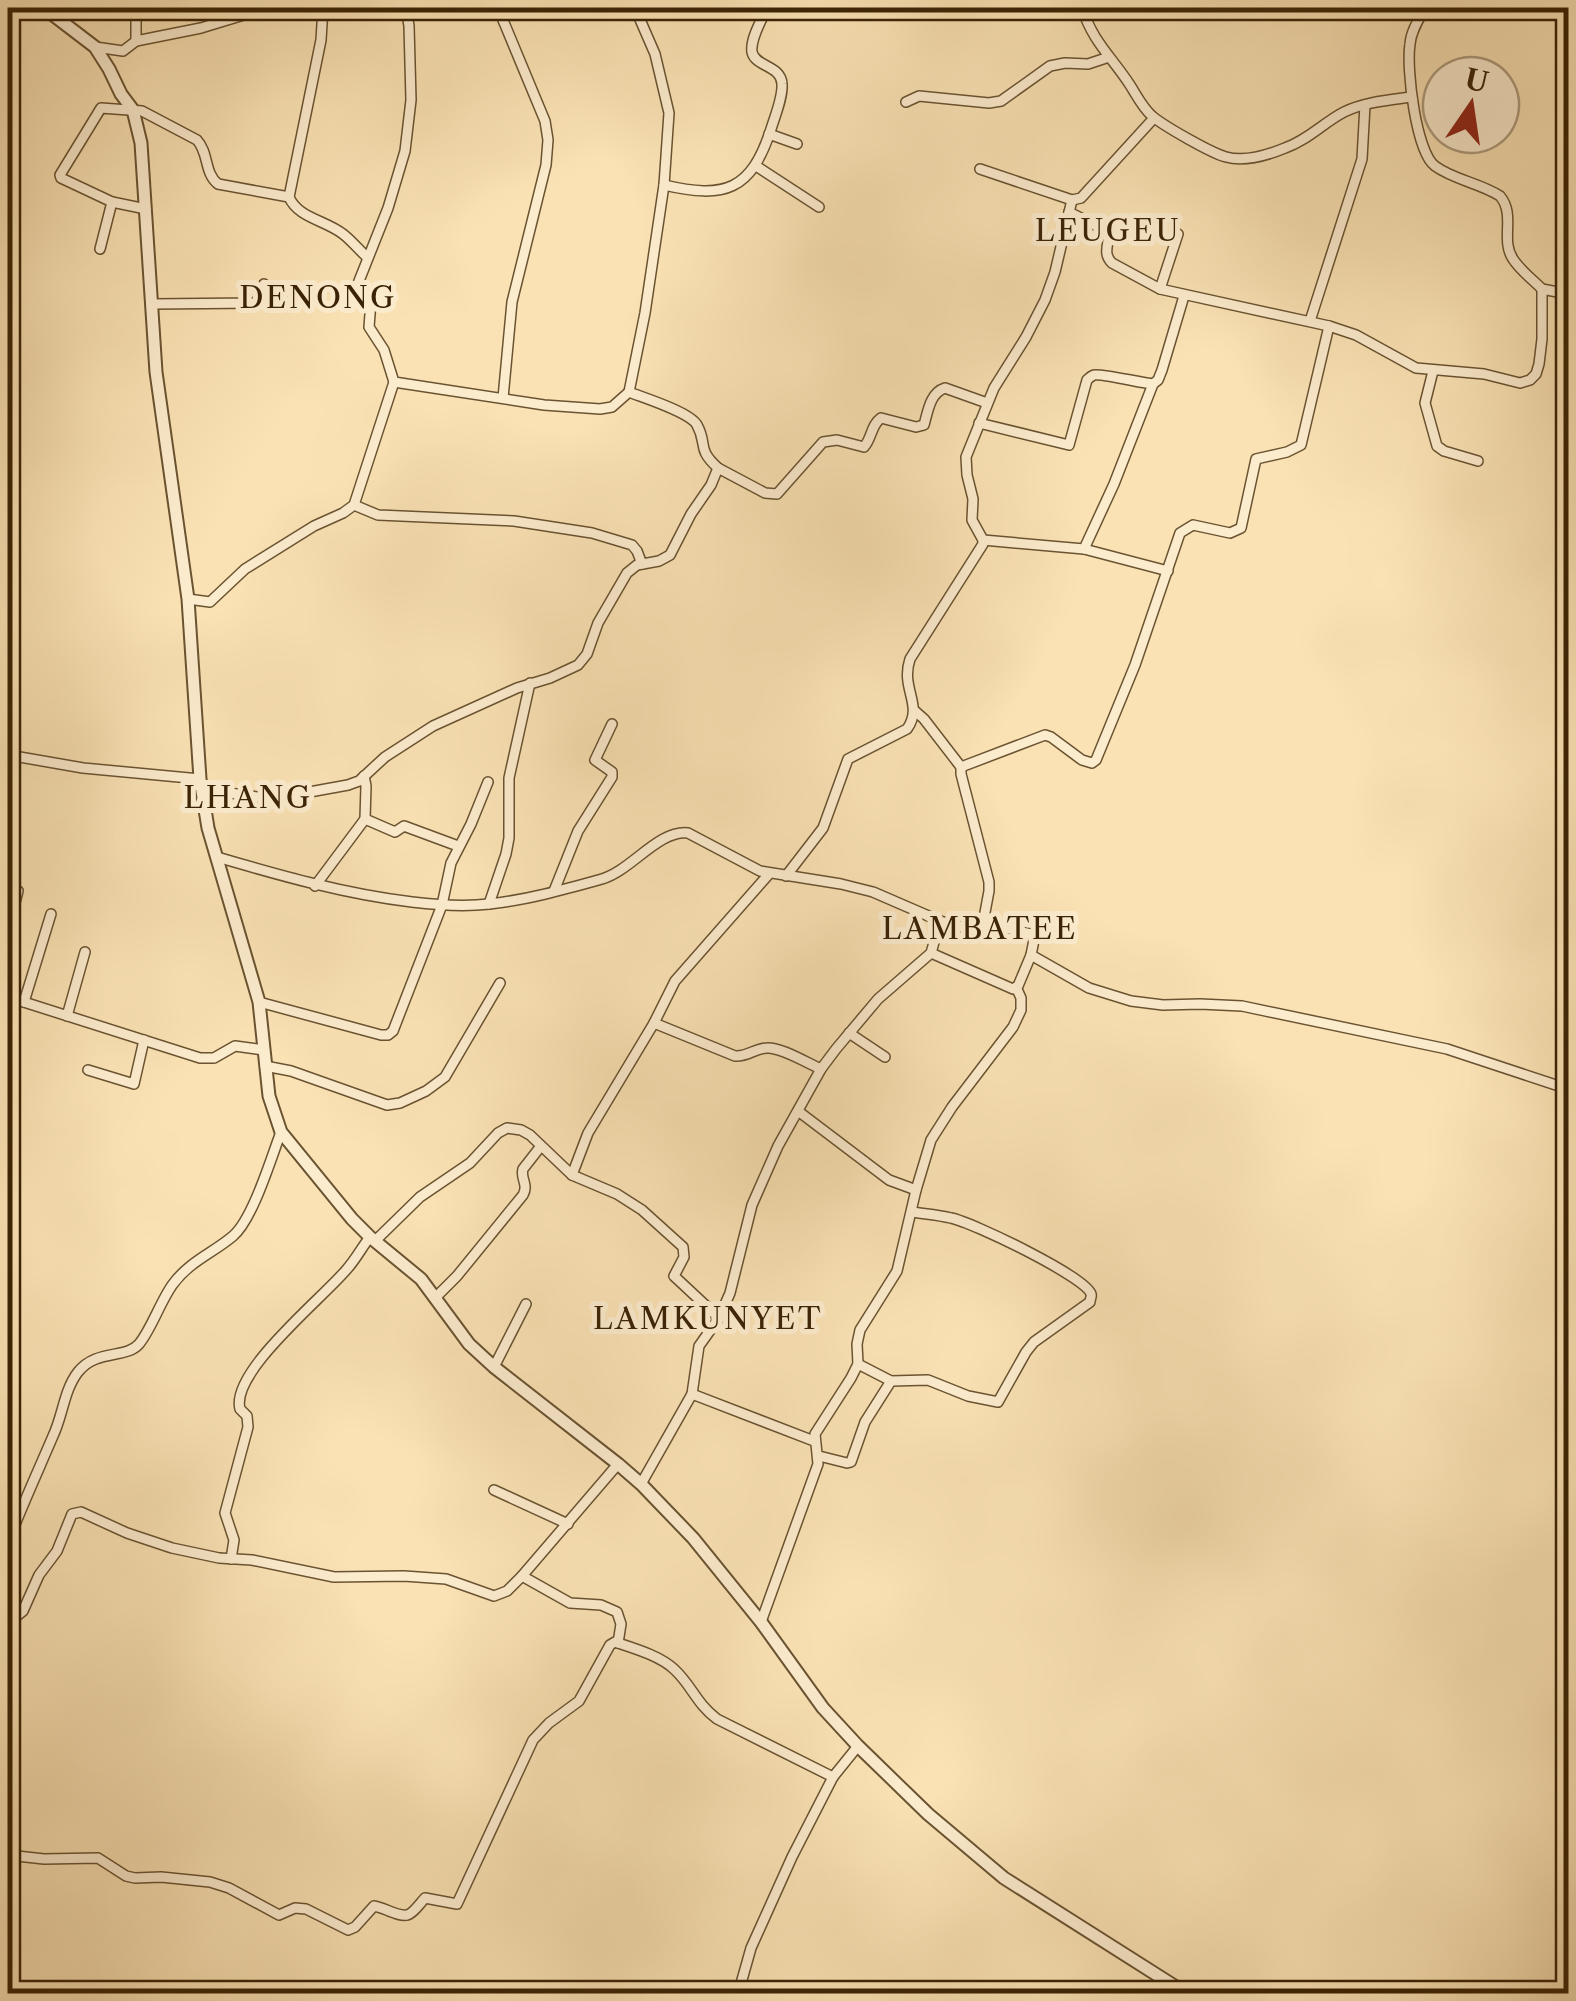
<svg xmlns="http://www.w3.org/2000/svg" width="1576" height="2001" font-family="'Libre Caslon Text',serif">
	<style>
		.lines { fill: none; stroke-linecap: round; stroke-linejoin: round }
		.minor-casing { stroke: #6a5331; stroke-width: 12 }
		.tertiary-casing { stroke: #6a5331; stroke-width: 15 }
		.minor { stroke: #fcecce; stroke-width: 9 }
		.tertiary { stroke: #fcecce; stroke-width: 11 }
		.labels { text-anchor: middle; stroke-width: 10; stroke-linejoin: round; paint-order: stroke }
		.quarter-label { font-size: 30px; letter-spacing: 2.5px; fill: #3a2305; stroke: #fcecce }
	</style>
	<rect width="100%" height="100%" fill="#fae2b4"/>
	<filter id="stains"><feTurbulence type="fractalNoise" baseFrequency=".002" numOctaves="4"/><feColorMatrix values="0 0 0 0 .2 0 0 0 0 .09 0 0 0 0 .02 0 0 0 .5 -.17"/></filter>
	<radialGradient id="worn" r=".72"><stop offset=".6" stop-color="#630" stop-opacity="0"/><stop offset="1" stop-color="#630" stop-opacity=".3"/></radialGradient>
	<g class="lines">
		<defs>
			<g id="minor">
				<path d="M136,8V41"/>
				<path d="M323,8L321,40L289,197C298,218 325,220 343,234C351,240 359,250 367,257"/>
				<path d="M498,8L545,121L548,140L546,165L512,302L503,398"/>
				<path d="M1082,8C1093,42 1111,56 1130,85C1137,96 1142,107 1152,116C1164,126 1211,153 1226,157C1244,162 1268,155 1285,148C1308,140 1323,123 1344,112C1364,102 1389,100 1411,97"/>
				<path d="M1425,8C1419,19 1411,31 1410,44C1406,68 1416,152 1435,166C1454,180 1480,183 1500,196C1516,215 1500,240 1513,259C1520,270 1533,280 1542,289"/>
				<path d="M95,47L123,51L136,41L201,28L267,8"/>
				<path d="M906,102L919,96L989,103L1001,101L1050,66L1065,63L1088,64L1109,57"/>
				<path d="M769,134L797,144"/>
				<path d="M756,166L819,207"/>
				<path d="M980,169L1072,200L1081,198L1154,118"/>
				<path d="M664,185C725,199 751,191 771,129C775,116 783,97 782,84C781,65 755,67 752,52C750,39 762,19 767,8"/>
				<path d="M146,209L112,202L61,178L60,175L101,108L142,111L197,140C209,153 204,173 218,184L289,197"/>
				<path d="M1069,212L1107,231L1109,234C1108,246 1103,254 1112,263L1160,289L1329,326L1356,335L1416,368L1484,374L1520,383L1530,380L1536,374L1539,364L1542,339V289L1568,294"/>
				<path d="M100,249L112,202"/>
				<path d="M1160,289L1178,234"/>
				<path d="M152,304L255,303L261,296L264,284"/>
				<path d="M1310,321L1362,159L1365,105"/>
				<path d="M1433,371L1425,403L1437,446L1444,451L1478,461"/>
				<path d="M629,392L645,313L664,185L669,113L655,54L635,8"/>
				<path d="M979,423L1069,445L1087,380C1089,378 1091,376 1094,375C1101,373 1141,383 1153,384"/>
				<path d="M718,468L765,493L777,494L823,442L837,440L864,447C872,438 871,425 881,418L916,427L924,425C928,411 930,393 945,388L987,403"/>
				<path d="M354,505L378,515L514,521L592,533L632,545L637,551L642,564"/>
				<path d="M983,540L1084,549L1168,571"/>
				<path d="M1084,549L1114,484L1153,384L1158,380L1162,370L1184,296"/>
				<path d="M188,599L210,602L245,569L314,526L343,513L354,505L394,382"/>
				<path d="M915,711L924,719L961,767V774L989,882V891L983,923"/>
				<path d="M8,755L83,768L200,779"/>
				<path d="M961,767L1045,735L1051,737L1082,760L1092,763L1096,760L1135,665L1180,533L1193,525L1230,533L1241,528L1256,459L1287,452L1301,445L1329,326"/>
				<path d="M364,776L366,786L365,819"/>
				<path d="M201,786L236,794L271,799L348,785L359,781L385,757L433,726L517,688L550,678L578,665L587,654L598,623L627,573L637,565L659,561L670,555L691,514L711,485L718,468C696,448 708,445 697,425C690,412 644,398 629,392L612,407L600,409L544,405L394,382L384,350L369,327L371,301L357,286L388,208L405,151L411,100L409,26L406,8"/>
				<path d="M217,857C282,876 345,894 412,902C437,905 464,907 489,904C527,900 566,889 602,879C632,870 658,830 688,833L760,871L841,884L873,892L940,921L962,927L988,924L1031,934L1034,940L1031,955L1089,988L1131,1001L1163,1005L1200,1004L1242,1006L1447,1049L1568,1089"/>
				<path d="M786,876L823,828L848,759L907,729C924,705 900,689 910,659L983,544V540L972,520L973,499L967,475L966,457L994,388L1026,337L1045,300L1055,272L1072,200"/>
				<path d="M315,886L365,819L395,832L404,826L458,846"/>
				<path d="M8,889L13,888L18,891L8,930"/>
				<path d="M554,891L578,831L612,777V772L595,760L612,724"/>
				<path d="M489,904L506,854L509,838V778L530,683"/>
				<path d="M931,953L1013,989L1018,986L1031,955"/>
				<path d="M8,997L200,1058H214L235,1046L264,1050"/>
				<path d="M24,1002L51,914"/>
				<path d="M259,1002L381,1035H388L393,1031L442,905L451,863L471,824L488,782"/>
				<path d="M67,1016L85,952"/>
				<path d="M654,1023L735,1056C748,1057 755,1048 767,1048C781,1047 807,1063 821,1069"/>
				<path d="M849,1033L885,1057"/>
				<path d="M265,1066L291,1071L387,1105L400,1103L426,1091L445,1077L500,983"/>
				<path d="M88,1070L134,1084L144,1040"/>
				<path d="M798,1111L889,1180L916,1190"/>
				<path d="M572,1175L588,1133L654,1023L675,981L769,874"/>
				<path d="M375,1241L420,1197L470,1163L498,1133L507,1128L521,1130L530,1135L572,1175L617,1194L642,1210L683,1247L684,1257L674,1276L719,1318"/>
				<path d="M436,1297L457,1276L523,1195C529,1184 520,1179 523,1169L541,1146"/>
				<path d="M858,1364L891,1381L928,1380L968,1396L998,1402L1026,1352L1034,1342L1090,1302C1090,1299 1092,1296 1091,1294C1086,1277 972,1222 951,1218C938,1215 925,1214 912,1212"/>
				<path d="M494,1367L526,1304"/>
				<path d="M692,1394L814,1441"/>
				<path d="M819,1456L847,1463L851,1462L865,1422L891,1381"/>
				<path d="M641,1484L692,1394L699,1346L719,1318L730,1293L752,1205L778,1146L821,1069L836,1049L878,999L931,953L940,921"/>
				<path d="M494,1490L568,1524"/>
				<path d="M8,1542C22,1506 38,1471 53,1436C63,1415 64,1390 78,1372C96,1349 126,1359 139,1344C151,1330 161,1300 173,1284C190,1261 213,1253 233,1236C253,1219 271,1158 281,1132"/>
				<path d="M231,1559L234,1540L225,1513L248,1427L247,1416L240,1409C230,1372 323,1298 347,1269C356,1259 362,1247 370,1237"/>
				<path d="M522,1576L570,1603L601,1605L617,1612L621,1624L618,1643"/>
				<path d="M8,1620L13,1619L23,1611L39,1575L57,1551L72,1514L81,1512L127,1533L172,1548L219,1558L252,1560L334,1577L404,1576L446,1579L494,1596L507,1591L522,1576L618,1464"/>
				<path d="M761,1622L818,1464L815,1434L851,1378L858,1364L857,1344L860,1330L897,1271L916,1190L931,1140L952,1107L1013,1027L1021,1010V998L1016,987"/>
				<path d="M8,1855L44,1859L98,1858L126,1876L135,1878L161,1877L210,1882L229,1888L279,1915L295,1908L306,1909L348,1930L355,1927L374,1906C383,1907 398,1917 407,1915C413,1914 421,1902 425,1898L457,1904L533,1740L549,1723L579,1701L610,1645L615,1642C633,1648 661,1656 675,1670C692,1686 696,1703 717,1719L833,1777"/>
				<path d="M738,1994L751,1948L792,1857L833,1777L858,1746"/>
			</g>
			<path id="tertiary" d="M44,8L95,47L109,69L121,94L133,110L141,143L156,372L188,599L200,779L208,828L259,1002L269,1096L281,1132L352,1219L370,1237L421,1279L469,1344L494,1367L618,1464L641,1484L693,1538L761,1622L823,1708L858,1746L928,1814L1004,1878L1187,1994"/>
		</defs>
		<use href="#minor" class="minor-casing"/>
		<use href="#tertiary" class="tertiary-casing"/>
		<use href="#minor" class="minor"/>
		<use href="#tertiary" class="tertiary"/>
	</g>
	<g class="labels">
		<g class="quarter-label">
			<text x="1108" y="241">LEUGEU</text>
			<text x="318" y="308">DENONG</text>
			<text x="248" y="808">LHANG</text>
			<text x="980" y="939">LAMBATEE</text>
			<text x="708" y="1329">LAMKUNYET</text>
		</g>
	</g>
	<rect width="1576" height="2001" fill="none" stroke="#fae2b4" stroke-width="40"/>
	<rect x="10" y="10" width="1556" height="1981" fill="none" stroke="#3a2305" stroke-width="5"/>
	<rect x="20" y="20" width="1536" height="1961" fill="none" stroke="#3a2305" stroke-width="2.5"/>
	<g transform="translate(1471 105) rotate(13)"><circle r="48" fill="#fcecce" stroke="#ae9c7e" stroke-width="2.5"/>
	<path d="M0-8L18 38L0 25L-18 38Z" fill="#8f2418"/>
	<text y="-15" font-size="28" font-weight="bold" text-anchor="middle" fill="#3a2305">U</text>
	</g>
	<rect width="100%" height="100%" filter="url(#stains)"/>
	<rect width="100%" height="100%" fill="url(#worn)"/>
</svg>
